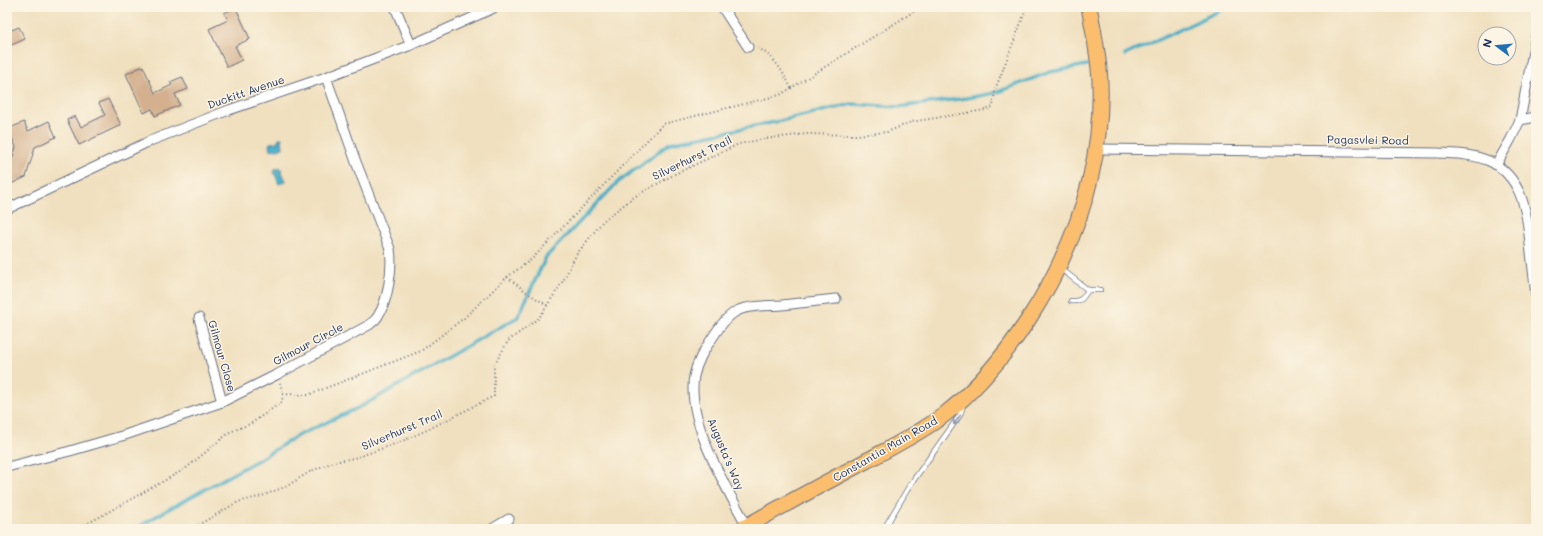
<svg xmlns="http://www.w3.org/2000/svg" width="1543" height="536" font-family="Mali,sans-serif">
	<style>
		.water { fill: #46aec6; stroke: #306e92 }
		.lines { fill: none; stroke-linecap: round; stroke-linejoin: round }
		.stream { stroke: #46aec6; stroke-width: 3.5 }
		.building { fill: #d4b08e }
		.service-casing { stroke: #666d80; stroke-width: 6 }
		.minor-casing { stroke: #666d80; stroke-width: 11 }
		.primary-casing { stroke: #666d80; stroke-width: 17 }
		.path { stroke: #666d80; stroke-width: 2; stroke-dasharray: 1 3; stroke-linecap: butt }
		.service { stroke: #fff; stroke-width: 4.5 }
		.minor { stroke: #fff; stroke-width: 9 }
		.primary { stroke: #fbbe6e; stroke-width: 15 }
		.oneway { stroke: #8d97ae }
		.labels { text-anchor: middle; stroke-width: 3; stroke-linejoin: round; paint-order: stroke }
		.street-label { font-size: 11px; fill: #1b2f5e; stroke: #fcf5e5 }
	</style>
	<rect width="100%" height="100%" fill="#fcf5e5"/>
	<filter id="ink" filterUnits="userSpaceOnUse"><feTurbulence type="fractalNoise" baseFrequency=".025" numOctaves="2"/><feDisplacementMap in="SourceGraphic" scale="8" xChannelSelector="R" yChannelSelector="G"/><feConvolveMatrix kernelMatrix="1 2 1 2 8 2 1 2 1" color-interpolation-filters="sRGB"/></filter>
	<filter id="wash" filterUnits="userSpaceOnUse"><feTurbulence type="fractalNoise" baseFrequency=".012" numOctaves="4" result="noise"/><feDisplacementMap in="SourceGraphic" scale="16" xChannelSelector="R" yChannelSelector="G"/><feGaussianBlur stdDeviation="0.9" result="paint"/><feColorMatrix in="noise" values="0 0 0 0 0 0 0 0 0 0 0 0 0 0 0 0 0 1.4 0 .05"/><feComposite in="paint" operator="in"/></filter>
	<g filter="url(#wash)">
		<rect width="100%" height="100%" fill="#f0e0bf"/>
		<g class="water">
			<path d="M279,138H282L283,148L278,150L270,149L269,145L270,143L277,142Z"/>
			<path d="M280,167L286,181L279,184L274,172L275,169Z"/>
		</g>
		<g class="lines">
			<g class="stream">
				<path d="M1125,55L1173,33L1227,7"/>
				<path d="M135,529L167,510L258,460L297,436L362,406L518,317L546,257L617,183L670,143L780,121L852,104L898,107L967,98L995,93L1050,72L1087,65"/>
			</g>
		</g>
		<g id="blocks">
			<g class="building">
				<path d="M236,8L250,39L235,46L242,60L227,67L209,29L228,20L224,13Z"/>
				<path d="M19,27L25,39L7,47V32Z"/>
				<path d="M143,66L155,93L172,85L170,82L182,77L188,89L175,94L180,105L155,116L152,109L144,113L126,74Z"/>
				<path d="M108,99L121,125L79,145L67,120L75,116L81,127L105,115L99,103Z"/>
				<path d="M49,121L56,137L35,147L26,177L11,184L7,175V167L10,166L16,147L8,129L24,122L28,131Z"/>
			</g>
		</g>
	</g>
	<g filter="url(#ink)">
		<use href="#blocks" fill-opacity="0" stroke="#666d80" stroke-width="1"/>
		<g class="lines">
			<defs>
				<g id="service">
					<path d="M1060,268L1088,290H1100"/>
					<path d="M1071,301C1081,302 1083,298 1088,290"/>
					<path d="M884,529L910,485L960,415L963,405"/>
				</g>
				<g id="minor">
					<path d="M395,7L411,45"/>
					<path d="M722,7L748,47"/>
					<path d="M1520,120L1536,117"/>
					<path d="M1096,149L1438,153C1455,154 1473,154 1489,161C1522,176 1527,212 1530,244C1532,261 1534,278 1536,295"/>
					<path d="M1496,165L1511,139L1520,120L1536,36"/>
					<path d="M7,209L150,141L229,110L326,77L411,45L496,7"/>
					<path d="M199,318L222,402"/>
					<path d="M7,467L70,451L125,435L222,402L278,374L369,325C372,322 376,320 378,316C388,301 393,267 390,249L356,162L326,77"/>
					<path d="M747,526C726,487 686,421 694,376C697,362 703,352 711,340C718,329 727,315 739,310C752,305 768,306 782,305C800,303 818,301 836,299"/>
					<path d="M492,529L509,519"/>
				</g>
				<path id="primary" d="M742,529C783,505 825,483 866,461C892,447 920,433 944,415C977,389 1005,355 1028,320C1074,249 1103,168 1100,82C1099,57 1094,32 1089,7"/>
			</defs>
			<use href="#service" class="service-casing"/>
			<use href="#minor" class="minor-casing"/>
			<use href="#primary" class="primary-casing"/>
			<g class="path">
				<path d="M758,48C775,57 783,72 791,88"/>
				<path d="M507,277L532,259L663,124L780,95L921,7"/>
				<path d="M283,394L308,395L421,351L464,318L507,277L529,294L547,305"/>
				<path d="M78,529L185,469L230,432L250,424L282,402L283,394L280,383"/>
				<path d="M191,529L238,502L262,496L287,486L311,471L334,462L358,457L400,442L427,430L494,396V366L508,341L539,318L563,281L576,255L603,221L634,197L675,174L739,144L764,139L807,134L857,135L887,132L911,122L985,110L993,107L995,90L1027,7"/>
			</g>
			<use href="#service" class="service"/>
			<use href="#minor" class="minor"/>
			<use href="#primary" class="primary"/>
		</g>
		<defs><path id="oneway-shaft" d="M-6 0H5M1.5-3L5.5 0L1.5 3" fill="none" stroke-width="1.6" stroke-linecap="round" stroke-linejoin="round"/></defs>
		<use class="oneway" href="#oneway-shaft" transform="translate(957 420) rotate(125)"/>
	</g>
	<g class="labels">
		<g class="street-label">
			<text transform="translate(246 92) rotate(-19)" y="4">Duckitt Avenue</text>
			<text transform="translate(1368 140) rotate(1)" y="4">Pagasvlei Road</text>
			<text transform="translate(692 158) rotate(-26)" y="4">Silverhurst Trail</text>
			<text transform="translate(308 344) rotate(-28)" y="4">Gilmour Circle</text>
			<text transform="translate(222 356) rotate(74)" y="4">Gilmour Close</text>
			<text transform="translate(402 430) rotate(-23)" y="4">Silverhurst Trail</text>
			<text transform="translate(885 449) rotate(-30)" y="4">Constantia Main Road</text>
			<text transform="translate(726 454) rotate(67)" y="4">Augusta's Way</text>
		</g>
	</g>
	<rect width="1543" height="536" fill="none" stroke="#fcf5e5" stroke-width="24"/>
	<g transform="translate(1497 46) rotate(286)"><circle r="19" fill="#fcf5e5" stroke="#a2a6af"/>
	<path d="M0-3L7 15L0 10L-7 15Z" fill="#1f6fb2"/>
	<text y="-6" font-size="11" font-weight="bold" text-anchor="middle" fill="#1b2f5e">N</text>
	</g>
</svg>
